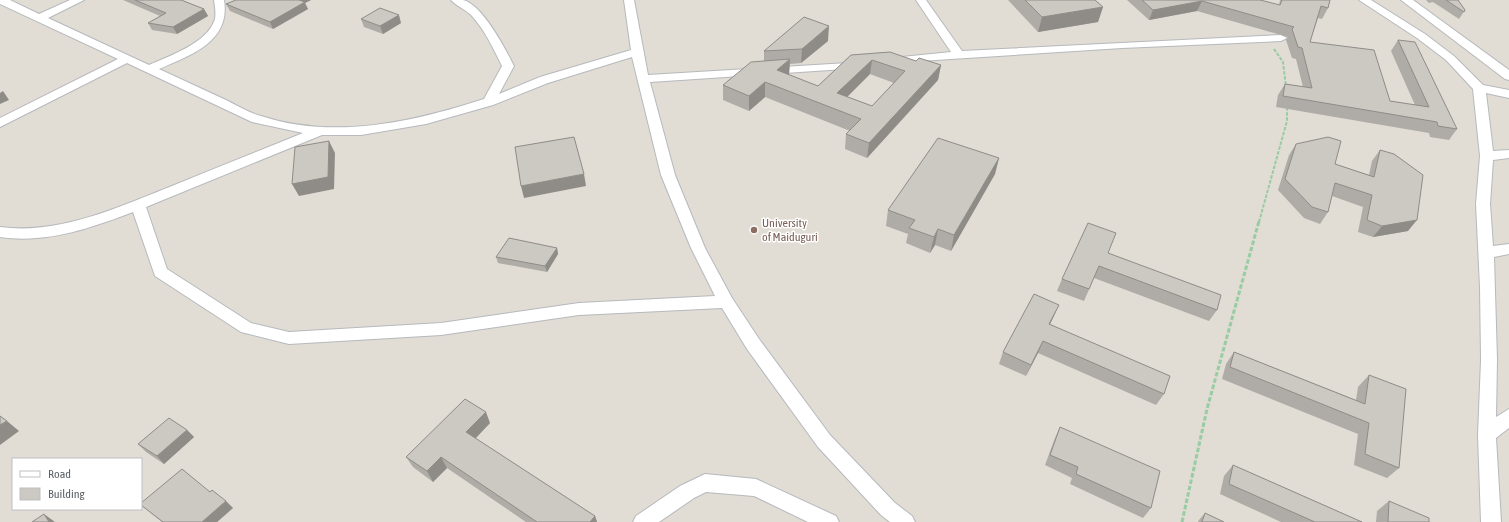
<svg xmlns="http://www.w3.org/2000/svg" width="1509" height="522" font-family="'Asap Condensed',sans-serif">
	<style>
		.education { fill: #e1dcd4; fill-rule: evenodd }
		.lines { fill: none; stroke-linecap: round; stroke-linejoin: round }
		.street-casing { stroke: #b6b9bd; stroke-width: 2 }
		.path-far1 { stroke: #98cca2; stroke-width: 2; stroke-dasharray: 3.5 1.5; stroke-linecap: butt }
		.path { stroke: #98cca2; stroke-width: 3; stroke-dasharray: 4.5 2; stroke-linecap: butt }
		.street { fill: #fff; fill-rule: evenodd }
		.wall { fill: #afaca7; fill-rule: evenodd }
		.shaded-wall { fill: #8f8c88 }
		.building { fill: #ccc8c2; stroke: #8f8c88; fill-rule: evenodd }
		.education-dot { fill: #8d6e63; stroke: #fff; stroke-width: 1.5 }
		.labels { text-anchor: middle; stroke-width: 3; stroke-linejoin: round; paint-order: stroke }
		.education-label { font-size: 12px; fill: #785e54; stroke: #fff; text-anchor: start }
	</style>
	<rect width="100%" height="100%" fill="#f1ede5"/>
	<path class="education" d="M0,0H1509V522H0ZM13,459H141V509H13Z"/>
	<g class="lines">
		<defs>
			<g id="street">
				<path d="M0,0H10L39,14L70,0H84L48,18L149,65C169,56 208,43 215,19C216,13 215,6 214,0H224C231,42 190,55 159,69C182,80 205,90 228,101C238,106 249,113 261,116C334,140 413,122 484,99L502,66C493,48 485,30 471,15C465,9 456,6 451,0C455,0 459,0 463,0C482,4 506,50 514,66L499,94L540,77L631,50L624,0H634L648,75L864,62L866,64L860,68L650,82L675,175L705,248L732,298L759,339L830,435L895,503L912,516L915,522H890L881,515L818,447L747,349L722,308L579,315L441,335L289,344L241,332L155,276L133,212C91,228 46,244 0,237V227C60,235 118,207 172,186C216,168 259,151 303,133L252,122L127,63L0,127V118L118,59L0,4ZM632,57L661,175L691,248L715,296L579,303L441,323L289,332L251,323L167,269L146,207L322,135H361L426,124L493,105L548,83Z"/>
				<path d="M916,0H926L962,51L1281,35L1287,38L1281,41L1122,48L888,63L886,61L892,58L951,52Z"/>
				<path d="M1359,0H1371L1425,34L1454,56L1483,85L1509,90V98L1486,93L1493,151L1509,150V158L1493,160L1490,204L1493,246L1509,244V254L1494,257L1497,360L1496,417L1509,409V428L1496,438L1501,522H1481L1478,435L1481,360L1480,287L1476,204L1480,156L1473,89L1446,60L1417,38Z"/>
				<path d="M1401,0H1413L1509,70V80L1505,79Z"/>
				<path d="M705,474L756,479L836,516L839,522H808L754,496L706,492L694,498L659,522H633L636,516L680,486Z"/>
			</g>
		</defs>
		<use href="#street" class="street-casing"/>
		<g class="path-far1">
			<path d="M1274,49L1283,62L1286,87"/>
			<path d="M1259,222L1287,121V106"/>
		</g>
		<path class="path" d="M1182,522L1207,409L1259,221"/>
		<use href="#street" class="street"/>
	</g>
	<g class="wall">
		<path d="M123,0H181L204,9L208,16L177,34L152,30L148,23L160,16Z"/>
		<path d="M236,0H311L305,3L308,9L273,29L230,11L226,4Z"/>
		<path d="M1008,0H1095L1103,7L1098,22L1038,32Z"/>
		<path d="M1127,0H1260L1279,5L1280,0H1330L1328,8L1322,19L1318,18L1310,42L1390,101L1415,105L1391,51L1398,40L1457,129L1449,140L1430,137L1429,133L1276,107L1278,95L1285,84L1303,87L1296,59L1292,58L1286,40L1288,37L1197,11L1149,20Z"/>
		<path d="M1426,0H1458L1465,10L1459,19L1433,2L1429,3Z"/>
		<path d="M361,19L401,23L383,34L364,27Z"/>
		<path d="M828,41L801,63L790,64L789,74L788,75L818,86L851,55L916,61L941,65L938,80L867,158L845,149L846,134L850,131L765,97L749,111L723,100V85L764,61V51ZM870,74L894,83L872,106L847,97Z"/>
		<path d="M1296,144L1335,164L1369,175L1372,161L1380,150L1408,231L1373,237L1358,232L1363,207L1332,196L1328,212L1320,224L1304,218L1278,190L1289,155Z"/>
		<path d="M999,158L995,174L951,251L935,245L930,253L906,243L908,234L886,226L888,210Z"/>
		<path d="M557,248L558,254L547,272L498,263L496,257Z"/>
		<path d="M1108,253L1217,310L1209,321L1094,278L1084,301L1057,291L1062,279Z"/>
		<path d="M1054,316L1050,324L1164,394L1156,405L1038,353L1026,376L999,364L1003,352Z"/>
		<path d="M1234,352L1356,400L1358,387L1369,375L1399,468L1387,478L1354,465L1358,434L1222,379L1226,364Z"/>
		<path d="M490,423L475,439L595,516L597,522H526L447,468L433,482L413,467L406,457Z"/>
		<path d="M1060,427L1151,508L1143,518L1070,484L1072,478L1045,465L1055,438Z"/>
		<path d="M187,430L194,437L164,464L146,452L138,444Z"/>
		<path d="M1233,465L1362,522H1281L1220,494L1224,476Z"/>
		<path d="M210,492L233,508L217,522H162L141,505Z"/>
		<path d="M1389,501L1429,522H1376L1377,511Z"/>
		<path d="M1205,513L1224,522H1198L1199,520Z"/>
	</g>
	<g class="shaded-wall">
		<path d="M297,0H311L305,3L308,9L273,29L270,22Z"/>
		<path d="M1202,1L1197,11L1149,20L1153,10Z"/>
		<path d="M1103,7L1098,22L1038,32L1042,17Z"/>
		<path d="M204,9L208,16L177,34L173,27Z"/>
		<path d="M399,15L401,23L383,34L380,26Z"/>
		<path d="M829,26L828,41L801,63L802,49Z"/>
		<path d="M790,59L789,74L777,85V70Z"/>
		<path d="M872,60L870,74L836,108L837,93Z"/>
		<path d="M941,65L938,80L867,158L869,143Z"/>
		<path d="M765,82V97L749,111V96Z"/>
		<path d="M3,91L9,100L0,104V93Z"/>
		<path d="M329,141L335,153L334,189L299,196L292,184Z"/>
		<path d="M999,158L995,174L951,251L954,235Z"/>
		<path d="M584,174L586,186L524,198L521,186Z"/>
		<path d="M1417,220L1408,231L1373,237L1382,226Z"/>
		<path d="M938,229L935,245L930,253L934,237Z"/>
		<path d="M557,248L558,254L547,272L545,266Z"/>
		<path d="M1059,305L1054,316L1044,336L1049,324Z"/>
		<path d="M1043,341L1038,353L1026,376L1031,365Z"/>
		<path d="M486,412L490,423L471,443L466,432Z"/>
		<path d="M7,421L19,431L0,445V425Z"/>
		<path d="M187,430L194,437L164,464L157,456Z"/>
		<path d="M441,457L447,468L433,482L427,471Z"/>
		<path d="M226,501L233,508L217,522H202Z"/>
		<path d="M44,514L55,522H49Z"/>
		<path d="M595,516L597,522H590Z"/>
	</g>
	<g class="building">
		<path d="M135,0H181L204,9L173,27L148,23L166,13Z"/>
		<path d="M236,0H299L305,2L270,22L226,4Z"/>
		<path d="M1025,0H1095L1103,7L1042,17Z"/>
		<path d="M1142,0H1260L1280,5L1282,0H1330L1328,8L1321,6L1310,42L1374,50L1390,101L1429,107L1398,40L1415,42L1457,129L1438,126L1437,122L1283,96L1285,84L1312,88L1302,48L1298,47L1292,29L1294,27L1202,1L1153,10Z"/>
		<path d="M1446,0H1458L1465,10L1464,12Z"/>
		<path d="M380,8L399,15L380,26L361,19Z"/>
		<path d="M804,17L829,26L802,49L764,51Z"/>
		<path d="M890,52L916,61L919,58L941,65L869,143L846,134L861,119L765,82L749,96L723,85L751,62L790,59L777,70L818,86L851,55ZM872,60L905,71L872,106L837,93Z"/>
		<path d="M574,137L584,174L521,186L515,147Z"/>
		<path d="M1328,137L1341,141L1335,164L1374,177L1380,150L1394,154L1423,175L1417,220L1382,226L1367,220L1372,195L1335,183L1328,212L1312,207L1285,179L1296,144Z"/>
		<path d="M938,138L999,158L954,235L938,229L934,237L909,228L915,220L888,210Z"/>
		<path d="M329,141L328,177L292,184L295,147Z"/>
		<path d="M1088,223L1116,233L1108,253L1221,295L1217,310L1099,266L1089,289L1062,279Z"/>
		<path d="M509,238L557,248L545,266L496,257Z"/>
		<path d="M1034,294L1059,305L1049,324L1170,376L1164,394L1043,341L1031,365L1003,352Z"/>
		<path d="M1234,352L1365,404L1369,375L1406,389L1399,468L1365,454L1369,423L1230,367Z"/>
		<path d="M465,399L486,412L466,432L595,516L590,522H537L441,457L427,471L406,457Z"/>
		<path d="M0,416L7,421L0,425Z"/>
		<path d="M169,418L187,430L157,456L138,444Z"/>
		<path d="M1060,427L1160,471L1151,508L1076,474L1078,467L1050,455Z"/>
		<path d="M1233,465L1362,522H1315L1229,484Z"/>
		<path d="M182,469L210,492L212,490L226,501L202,522H163L141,505V503Z"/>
		<path d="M1389,501L1429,518V522H1388Z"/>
		<path d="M1205,513L1224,522H1202Z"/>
		<path d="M44,514L49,522H32Z"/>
	</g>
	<circle class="education-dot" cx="754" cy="230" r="4"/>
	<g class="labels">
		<g class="education-label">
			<text x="762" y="227">University<tspan x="762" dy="14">of Maiduguri</tspan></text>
		</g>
	</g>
	<rect x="12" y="458" width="130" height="52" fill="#ffffff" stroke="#bec0c2"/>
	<rect x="20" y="471" width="20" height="6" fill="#ffffff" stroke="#bec0c2"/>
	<text x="48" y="478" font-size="12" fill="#5d6267">Road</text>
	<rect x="20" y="488" width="20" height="12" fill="#ccc8c2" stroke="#bec0c2"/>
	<text x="48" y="498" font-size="12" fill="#5d6267">Building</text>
</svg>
